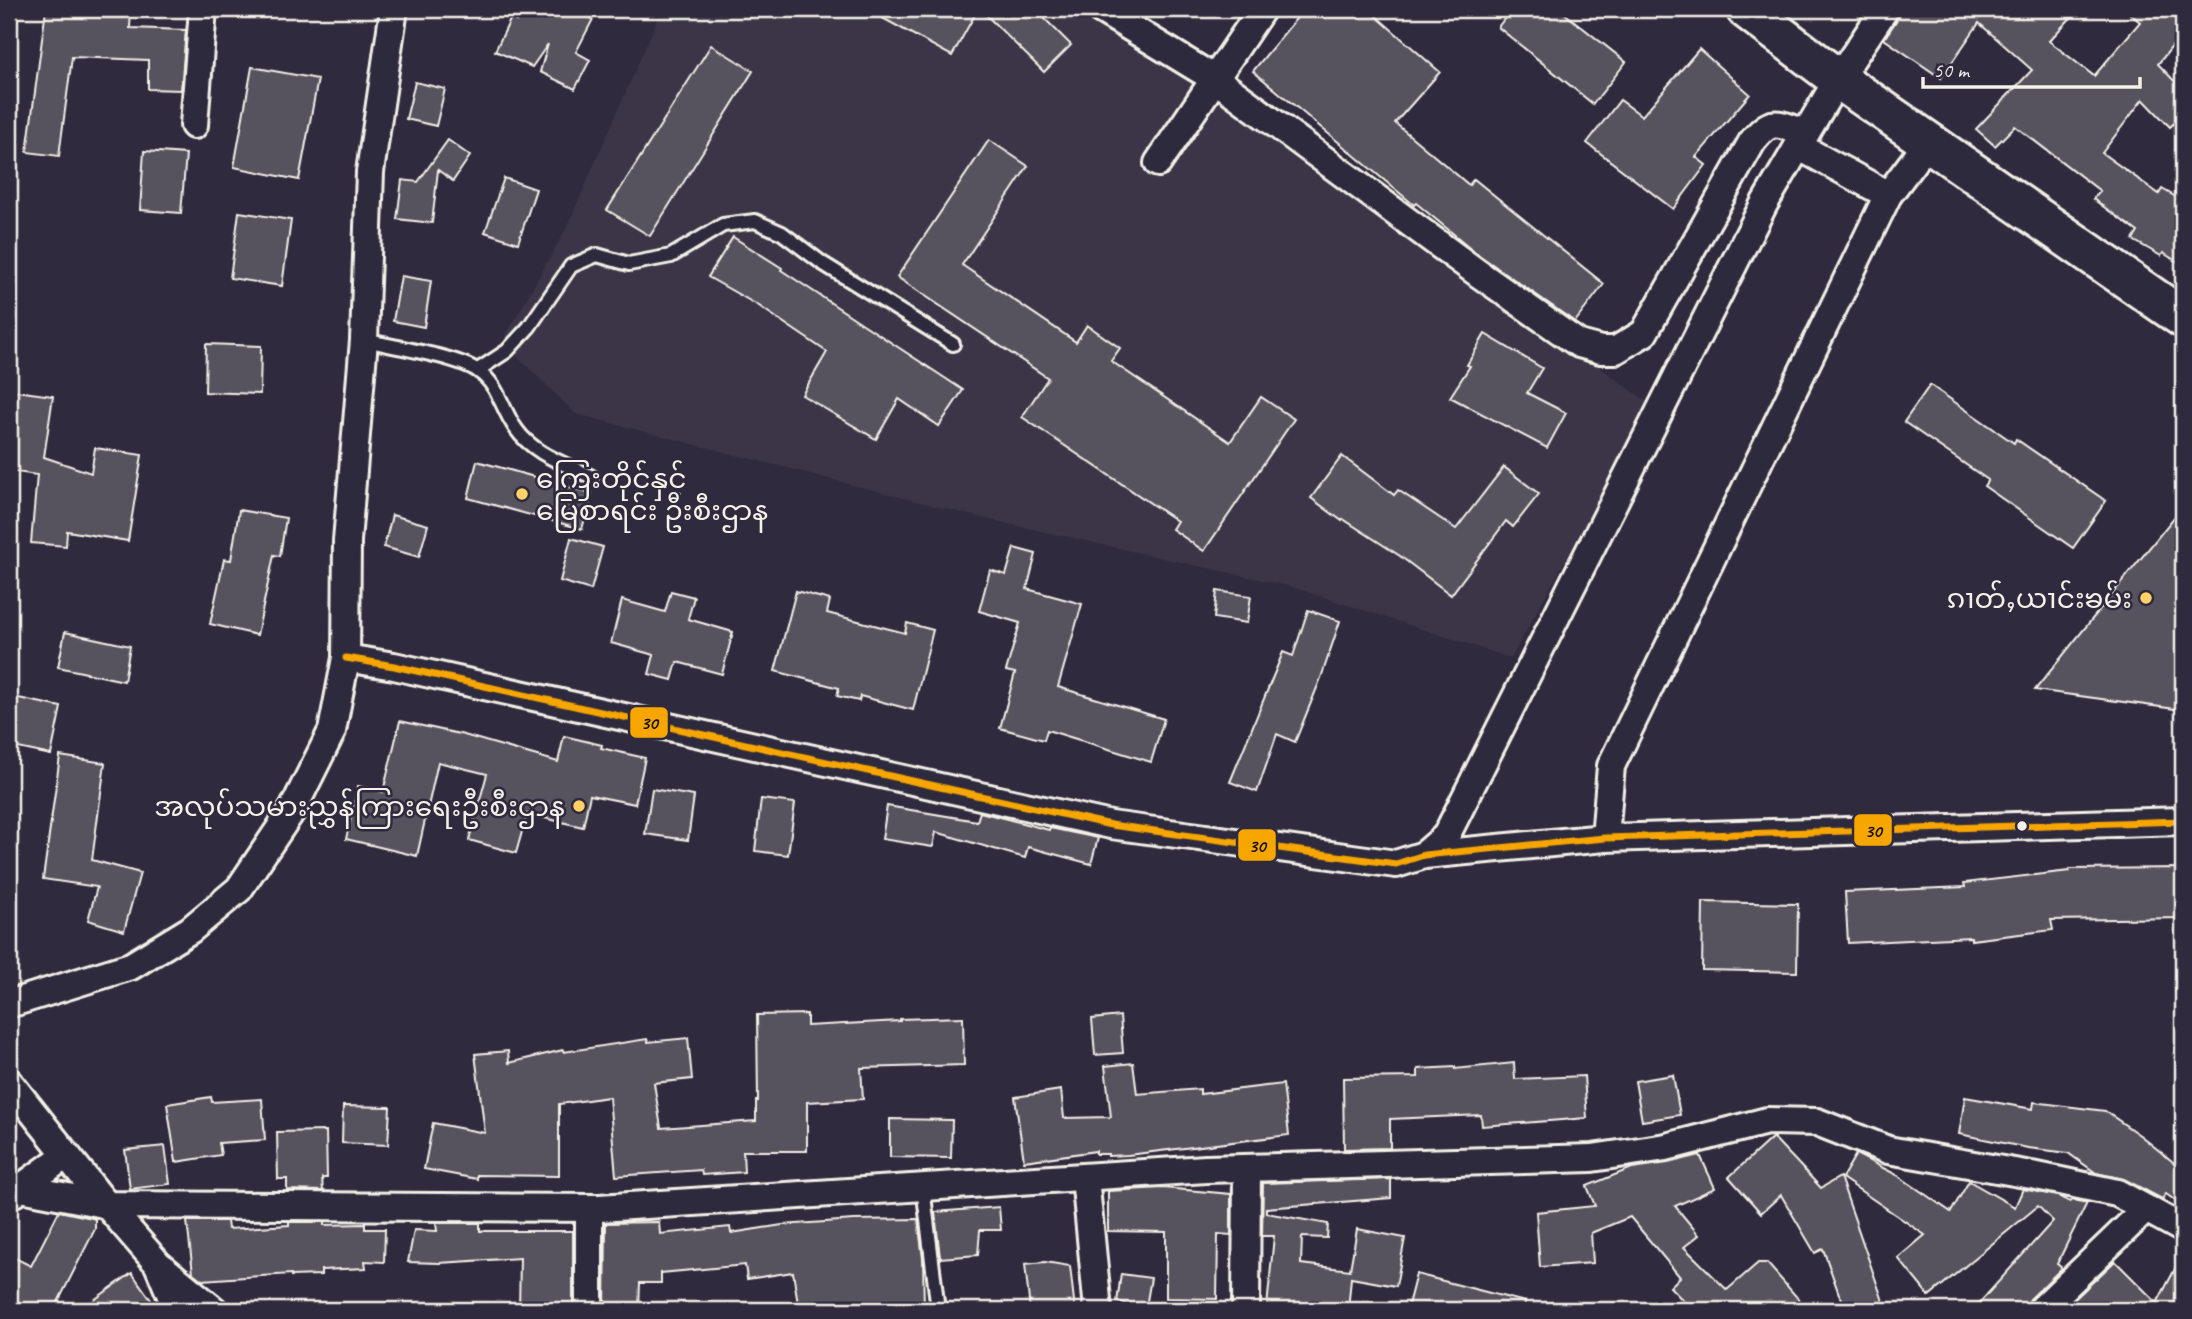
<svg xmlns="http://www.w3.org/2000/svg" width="2192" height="1319" font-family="Caveat,'Noto Sans Myanmar',sans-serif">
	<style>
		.built { fill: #3b3647 }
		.building { fill: #56525f; stroke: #f4f1e8; stroke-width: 2 }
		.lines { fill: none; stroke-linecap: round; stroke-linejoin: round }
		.lane-casing { stroke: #f4f1e8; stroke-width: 18 }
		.street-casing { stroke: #f4f1e8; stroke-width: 32 }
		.highway-casing { stroke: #f4f1e8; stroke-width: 44 }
		.lane { stroke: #2f2a3d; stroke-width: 12 }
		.street { stroke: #2f2a3d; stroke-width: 26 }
		.highway { stroke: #2f2a3d; stroke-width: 38 }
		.bus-1-casing { stroke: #2f2a3d; stroke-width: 12 }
		.bus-1 { stroke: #f7a600; stroke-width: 7 }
		.poi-dot { fill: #ffd166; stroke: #2f2a3d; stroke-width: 2.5 }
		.bus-dot { fill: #f4f1e8; stroke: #2f2a3d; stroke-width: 2.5 }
		.labels { text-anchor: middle; stroke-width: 5; stroke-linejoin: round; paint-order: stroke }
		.poi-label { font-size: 28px; fill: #f4f1e8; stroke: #2f2a3d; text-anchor: end }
		.line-badge { stroke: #2f2a3d; stroke-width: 2.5 }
		.pale-badge-label { font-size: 19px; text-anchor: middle; font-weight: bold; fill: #111 }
	</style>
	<rect width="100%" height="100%" fill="#2f2a3d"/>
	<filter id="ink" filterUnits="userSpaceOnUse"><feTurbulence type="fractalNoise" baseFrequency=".0143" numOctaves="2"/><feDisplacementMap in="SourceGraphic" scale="14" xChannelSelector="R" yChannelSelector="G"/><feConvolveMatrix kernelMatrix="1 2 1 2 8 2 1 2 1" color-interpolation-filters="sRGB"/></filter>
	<g filter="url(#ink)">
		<path class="built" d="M662,9H1071L1254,118L1652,405L1511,658L1289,586L982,518L576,414L502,342L567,227Z"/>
		<g class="building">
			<path d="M46,9H131L130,28L186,30L181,90L148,89V60L72,57L59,156L27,152Z"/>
			<path d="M523,9H573L593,19L576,52L590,60L575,89L540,72L548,44L532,67L495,51L511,18L516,21Z"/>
			<path d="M866,9H978L952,56Z"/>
			<path d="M980,9H1035L1071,45L1044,72Z"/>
			<path d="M1304,9H1368L1440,72L1395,123L1469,185L1474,179L1604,284L1575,322L1479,255L1416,203L1414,205L1253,71Z"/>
			<path d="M1512,9H1559L1626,62L1593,104L1498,27Z"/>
			<path d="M1901,9H2079L2049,41L2094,76L2140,22L2124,9H2183V33L2158,64L2183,90V115L2170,127L2143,99L2102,153L2159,194L2162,189L2183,201V265L2163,253L2161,256L2133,240L2138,232L2093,199L2100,191L2015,126L1995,146L1976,129L2032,70L1979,23L1941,78L1884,39L1898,18Z"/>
			<path d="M711,45L753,71L650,236L607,210Z"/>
			<path d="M1699,49L1750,94L1696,157L1706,165L1673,209L1587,143L1620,100L1642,116Z"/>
			<path d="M252,67L318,79L299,180L234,167Z"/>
			<path d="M415,82L445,89L436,126L406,119Z"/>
			<path d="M448,140L470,156L453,181L438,170L432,223L397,219L402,180L418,182Z"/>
			<path d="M989,140L1028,166L962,265L1076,342L1087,325L1120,348L1111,361L1230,442L1261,397L1294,419L1204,551L1172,529L1177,521L1022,417L1048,378L897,277Z"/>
			<path d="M144,151L186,154L181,213L140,210Z"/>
			<path d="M504,178L536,189L518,243L485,232Z"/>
			<path d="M239,212L291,220L282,286L230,278Z"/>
			<path d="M733,237L782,268L781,270L963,390L939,426L899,399L876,439L802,395L827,352L759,306L708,277Z"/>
			<path d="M401,276L431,281L424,327L393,321Z"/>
			<path d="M1485,334L1542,368L1527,393L1566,413L1547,448L1450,397L1470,366L1467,365Z"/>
			<path d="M206,344L261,346L260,394L205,392Z"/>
			<path d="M1930,385L2014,443L2016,439L2106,501L2073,548L1984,486L1988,480L1904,422Z"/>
			<path d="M9,390L53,396L44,457L91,473L95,448L142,455L128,541L67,531L66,546L31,543L37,475L9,471Z"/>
			<path d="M1342,456L1394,495L1398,490L1456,529L1504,467L1539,494L1513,527L1506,521L1451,595L1400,556L1343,519L1342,521L1311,498Z"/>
			<path d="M477,461L592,493L582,529L468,498Z"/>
			<path d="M2183,506V710L2035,690Z"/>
			<path d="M239,510L286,518L280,556L274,555L257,635L210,624L224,559L231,560Z"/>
			<path d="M392,515L428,525L419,557L384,547Z"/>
			<path d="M571,538L603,547L591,590L560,581Z"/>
			<path d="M1014,548L1036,554L1027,589L1082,604L1058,687L1164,719L1151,762L1047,730L1044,740L1000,728L1015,673L1006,671L1020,623L979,611L990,570L1006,575Z"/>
			<path d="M671,591L694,597L688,619L733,632L722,674L677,662L672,680L649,674L654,655L611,643L622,600L665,612Z"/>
			<path d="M796,591L830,600L827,613L905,633L907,623L933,630L913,710L860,696L859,701L837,696L839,688L775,671Z"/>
			<path d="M1217,591L1251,596L1247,623L1214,618Z"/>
			<path d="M1308,610L1340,621L1321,678L1295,742L1277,734L1257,792L1230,782L1283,652L1293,656Z"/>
			<path d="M65,632L130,646L124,681L58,667Z"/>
			<path d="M9,696L61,707L51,755L9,746Z"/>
			<path d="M400,721L464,735L558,762L564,736L602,745L601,748L645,758L635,804L590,795L583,827L527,814L516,853L469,840L487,774L438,762L417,856L346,839L358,786L383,792Z"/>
			<path d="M60,756L105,763L92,860L140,873L124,931L88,920L97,887L43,879Z"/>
			<path d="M652,789L694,796L688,840L645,834Z"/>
			<path d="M761,799L795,803L788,855L755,851Z"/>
			<path d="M887,806L977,821L980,812L1049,830L1050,828L1098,838L1091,864L1028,847L1025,858L936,832L933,847L882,839Z"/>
			<path d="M2183,868V918L2051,920L2053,930L1971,940V937L1848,943L1845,892L1965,887L1964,883L2069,871V869Z"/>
			<path d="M1703,902L1798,904L1797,972L1702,970Z"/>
			<path d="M807,1014V1026L900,1021V1019L963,1017L964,1065L861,1068L863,1099L807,1102V1151H743L744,1172L702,1175L701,1170L616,1176L609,1097L559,1104V1176L477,1175V1179L424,1169L433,1123L485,1133L475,1054L508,1051L509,1063L563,1050L564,1052L647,1039L648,1042L688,1038L692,1079L654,1083L661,1128L756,1121V1101H758L757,1015Z"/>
			<path d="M1120,1016L1123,1053L1095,1055L1092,1019Z"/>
			<path d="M1133,1063L1137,1094L1200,1089V1094L1283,1084L1289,1135L1128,1155L1108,1156V1154H1096V1151L1024,1161L1015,1097L1061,1090L1064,1118L1111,1117L1105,1066Z"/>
			<path d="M1514,1063L1515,1079L1584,1076L1587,1118L1482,1126L1481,1115L1390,1119V1148L1344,1149L1343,1078L1418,1077V1069L1455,1067V1069Z"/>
			<path d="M1673,1075L1680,1115L1642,1121L1635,1081Z"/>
			<path d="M211,1097L212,1102L262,1099L265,1140L219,1143L221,1155L176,1162L167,1104Z"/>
			<path d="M1965,1097L2033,1109L2034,1102L2105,1111L2141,1136L2183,1170V1206L2166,1194L2162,1199L2124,1179L2096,1173L2068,1153L2028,1148L1959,1134Z"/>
			<path d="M343,1106L390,1107L388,1145L342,1143Z"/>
			<path d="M890,1119L952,1120L951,1158L890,1157Z"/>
			<path d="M326,1131L327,1178H322L323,1191L287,1190V1179H278L277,1132Z"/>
			<path d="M1773,1137L1821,1188L1840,1177L1883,1301L1856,1310H1849L1839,1294L1823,1249L1815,1253L1781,1195L1761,1213L1729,1177Z"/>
			<path d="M165,1146L170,1184L130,1189L125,1150Z"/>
			<path d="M1856,1154L1897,1175L1951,1212L1969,1181L2015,1207L2023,1189L2058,1196L2070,1202L2073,1200L2087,1203L2057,1264L2062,1268L2030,1299L2026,1310H1973L2053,1221L2038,1206L1929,1296L1898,1258L1925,1235L1842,1178Z"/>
			<path d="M1700,1155L1715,1188L1675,1206L1699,1235L1684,1247L1727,1290L1758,1263H1767L1808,1310H1692L1670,1287L1680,1277L1630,1217L1591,1233L1593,1263L1540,1267L1536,1212L1595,1206L1587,1186L1632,1168L1668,1163Z"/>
			<path d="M1391,1179V1198L1266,1208V1213L1328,1224L1327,1238L1302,1237L1301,1264L1350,1270L1357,1229L1405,1238L1396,1286L1351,1278L1348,1310H1298L1267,1307L1274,1236H1262L1263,1183Z"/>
			<path d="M1163,1188L1231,1194V1235L1218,1234L1217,1299L1166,1298V1232L1108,1231V1191Z"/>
			<path d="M999,1207L1001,1230H980L978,1255L940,1258L935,1212Z"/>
			<path d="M59,1211L92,1218L95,1219V1229L54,1310H9V1255L31,1266Z"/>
			<path d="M918,1219L923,1259L924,1310H799L793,1272L747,1279L745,1265L661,1273V1283H640L639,1310H605L606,1223L659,1222L660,1234L730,1227L731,1233L782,1225L854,1220Z"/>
			<path d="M187,1221H227L228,1229L289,1225V1222H324V1225L365,1224V1229H385L384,1262L365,1261L366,1268L321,1270V1275L291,1276V1274L202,1280L193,1273Z"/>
			<path d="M436,1223H480V1231H573V1310H519L520,1258L439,1263L408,1262L414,1230L437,1231Z"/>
			<path d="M2183,1254V1310H2063L2115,1261L2157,1303Z"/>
			<path d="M1045,1262L1070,1266L1075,1310H1030L1025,1264Z"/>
			<path d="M132,1273L158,1310H80Z"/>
			<path d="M1121,1274L1151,1278L1146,1307L1117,1302Z"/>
			<path d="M1416,1274L1525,1302L1524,1310H1428L1408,1305Z"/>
		</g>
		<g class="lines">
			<defs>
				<g id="lane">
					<path d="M364,340C390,346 459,357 478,371C499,385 502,410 516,429C533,454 566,464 592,477"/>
					<path d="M478,370L507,351L529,327L571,266L597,255L629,264L671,256L723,225L755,221L782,233L822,263L953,344"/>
					<path d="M923,1187L938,1310"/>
				</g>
				<g id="street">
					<path d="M1100,9L1215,79L1479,274L1579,344L1601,350H1616L1644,333L1752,142C1772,116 1777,124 1806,133"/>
					<path d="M194,125L203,9"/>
					<path d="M1798,146L1888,195"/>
					<path d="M1158,163L1262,9"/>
					<path d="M346,658L394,666L1111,825L1396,864L1424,855L1605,838L2183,821"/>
					<path d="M1605,838L1611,766L1888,195L1928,142"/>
					<path d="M1424,855L1446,836L1764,204L1838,79L1885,9"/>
					<path d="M9,1004L131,966L190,930L239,889L293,809L332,731L346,658L347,541L364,340L370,172L394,9"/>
					<path d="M9,1082L100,1197L158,1264L214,1310"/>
					<path d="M1085,1177L1098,1310"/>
					<path d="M21,1188L109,1205L599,1208L1206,1169L1592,1158L1666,1147L1767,1121L1817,1122L1888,1150L2037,1176L2117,1193L2183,1229"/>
					<path d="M14,1193L66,1155"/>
					<path d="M159,1267L177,1310"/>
					<path d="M589,1310V1208"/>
					<path d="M1246,1310L1247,1168"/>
					<path d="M2041,1310L2146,1209"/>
				</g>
				<path id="highway" d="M1746,9L1838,79L2183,318"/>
			</defs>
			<use href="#lane" class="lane-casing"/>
			<use href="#street" class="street-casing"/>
			<use href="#highway" class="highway-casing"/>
			<use href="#lane" class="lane"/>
			<use href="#street" class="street"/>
			<use href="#highway" class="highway"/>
			<defs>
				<path id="bus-1" d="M346,658L394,666L1111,825L1396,864L1424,855L1605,838L2183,821"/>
			</defs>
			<use href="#bus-1" class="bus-1-casing"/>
			<use href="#bus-1" class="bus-1"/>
		</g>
	</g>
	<g class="poi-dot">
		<circle cx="522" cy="494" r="7"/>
		<circle cx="2146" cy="598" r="7"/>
		<circle cx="579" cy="806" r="7"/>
	</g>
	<circle class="bus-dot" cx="2022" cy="826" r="6"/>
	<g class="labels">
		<g class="poi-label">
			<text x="536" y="488" text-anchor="start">ကြေးတိုင်နှင့်<tspan x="536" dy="32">မြေစာရင်း ဦးစီးဌာန</tspan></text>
			<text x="2132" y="608">ၵၢတ်ႇယၢင်းၶမ်း</text>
			<text x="565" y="816">အလုပ်သမားညွှန်ကြားရေးဦးစီးဌာန</text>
		</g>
	</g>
	<g class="line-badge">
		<rect x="629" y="706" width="40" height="33" rx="7" fill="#f7a600"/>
		<rect x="1853" y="813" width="40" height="34" rx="7" fill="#f7a600"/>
		<rect x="1237" y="828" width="40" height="34" rx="7" fill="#f7a600"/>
	</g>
	<g class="pale-badge-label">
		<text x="649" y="729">30</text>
		<text x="1873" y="837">30</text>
		<text x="1257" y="852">30</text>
	</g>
	<rect width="2192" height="1319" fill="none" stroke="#2f2a3d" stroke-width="35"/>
	<rect x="18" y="18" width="2157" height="1284" fill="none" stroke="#f4f1e8" stroke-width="2.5" filter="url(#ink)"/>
	<path d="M1923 77v10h217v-10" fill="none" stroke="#f4f1e8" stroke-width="3.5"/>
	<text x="1933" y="77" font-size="21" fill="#f4f1e8" stroke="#2f2a3d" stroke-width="5" paint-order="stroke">50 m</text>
</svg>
